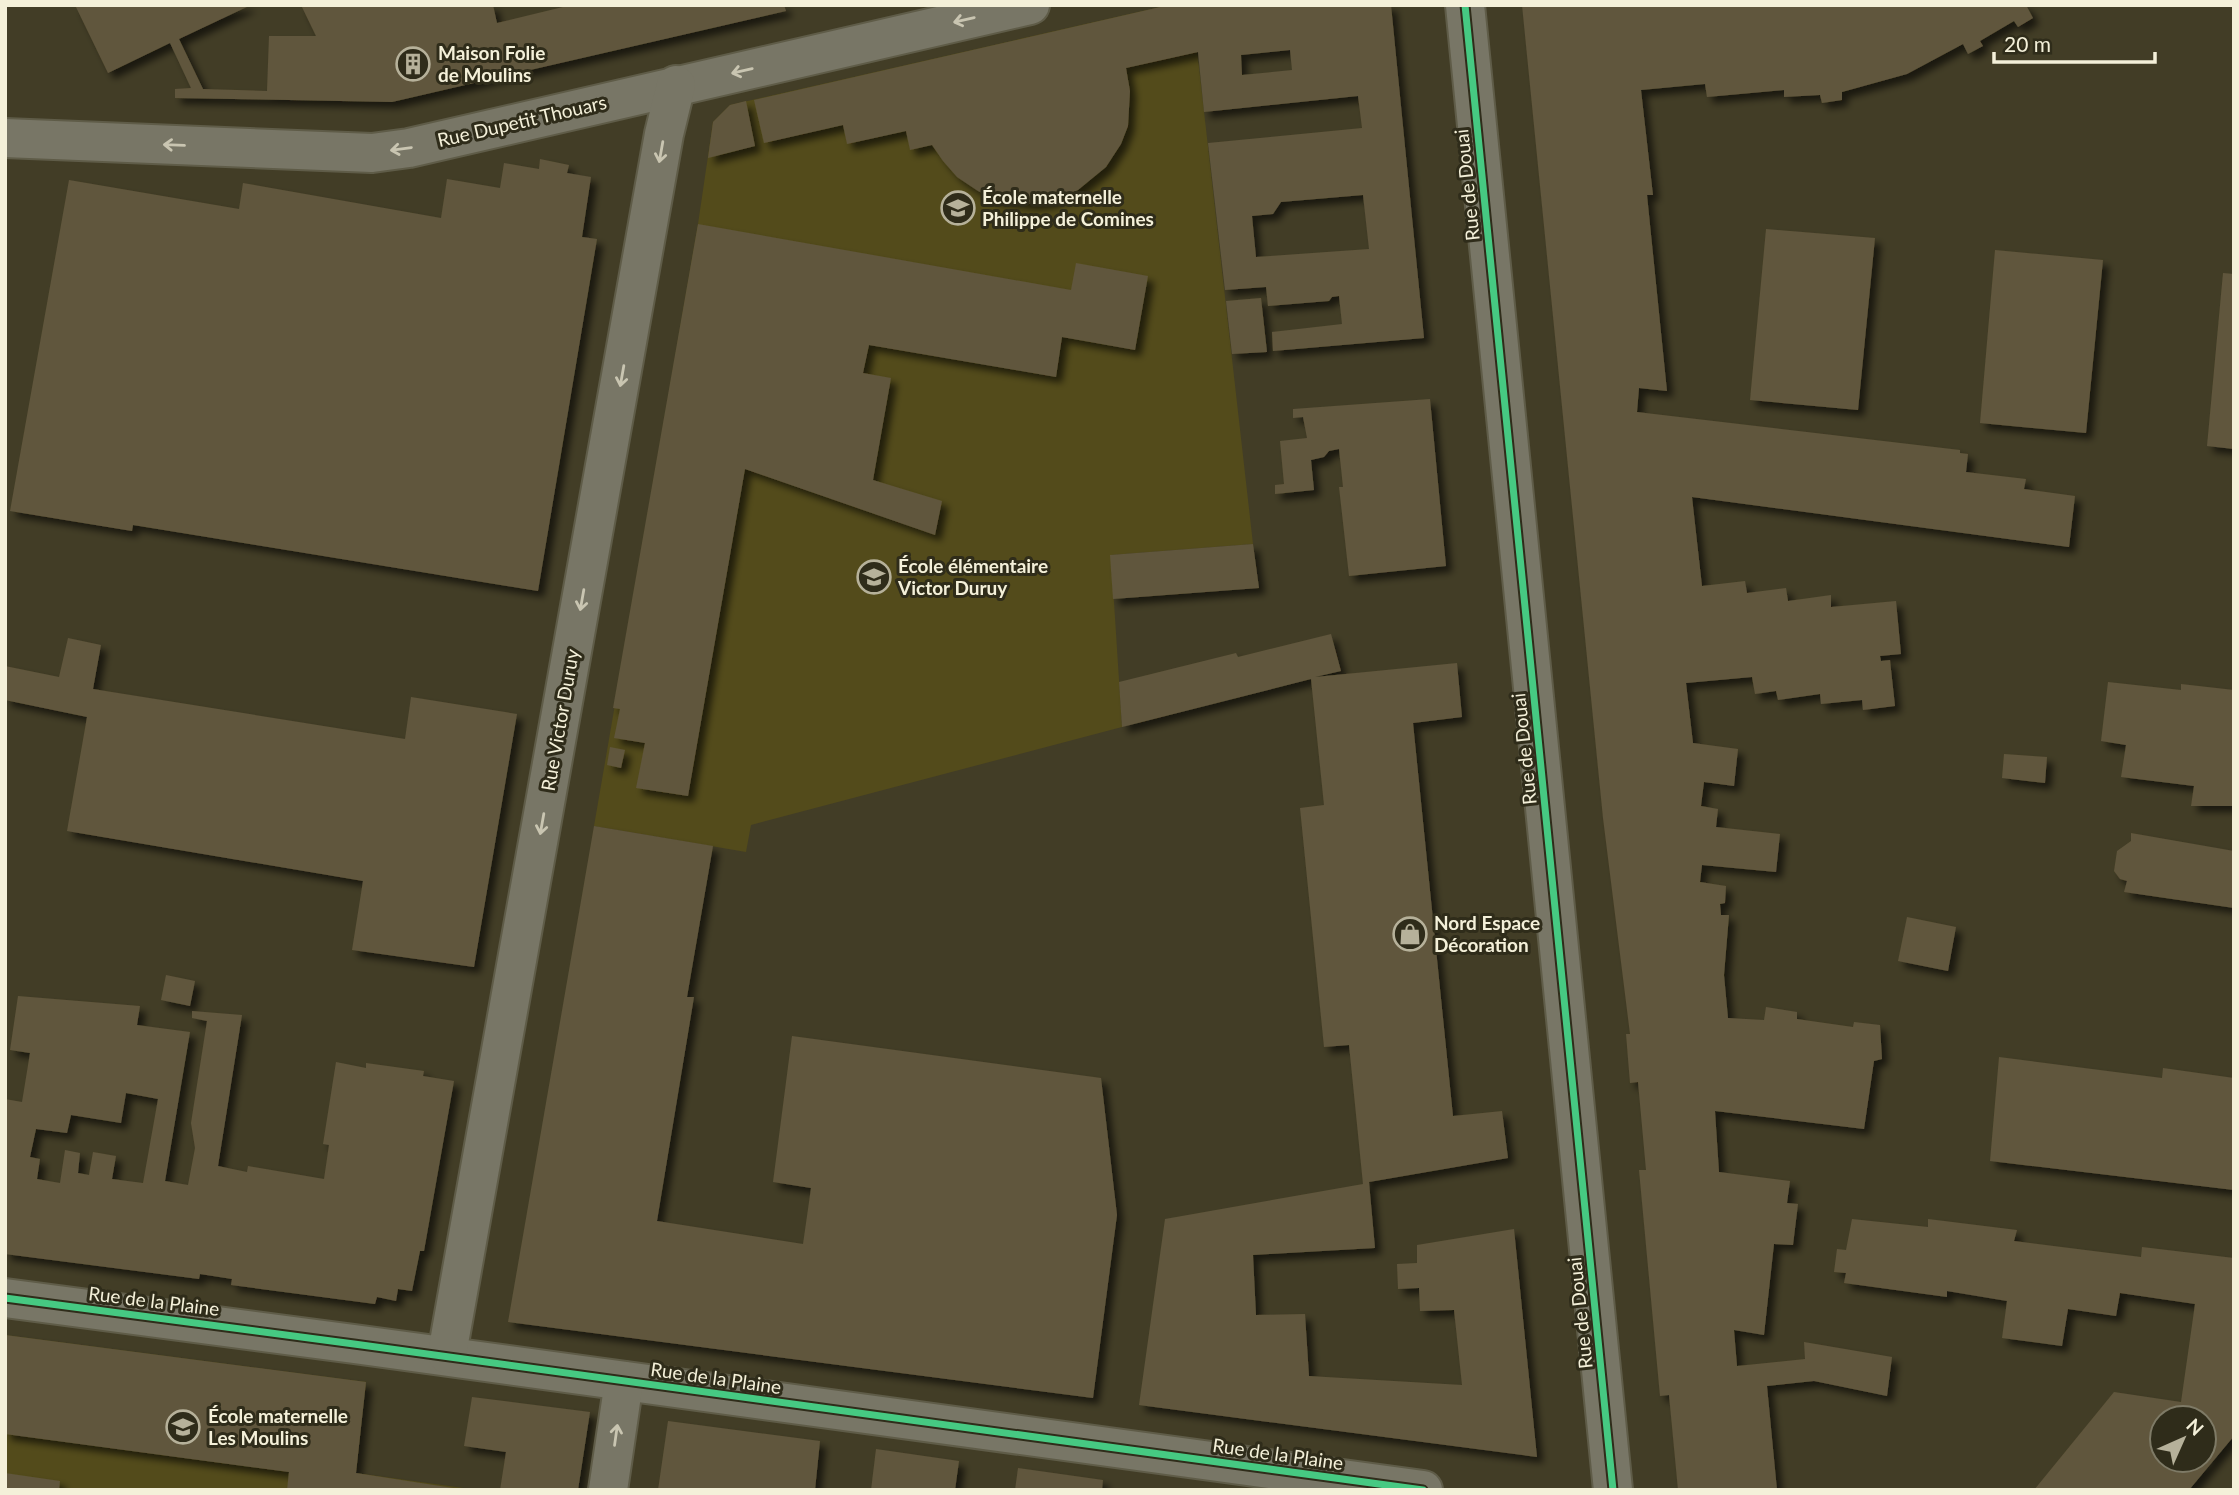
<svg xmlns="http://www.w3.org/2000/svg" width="2239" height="1495" font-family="Lato,sans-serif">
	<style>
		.built { fill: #534b1b }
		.building { fill: #60563c; fill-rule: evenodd; filter: url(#shadow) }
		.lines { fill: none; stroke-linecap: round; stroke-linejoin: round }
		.minor-casing { stroke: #5f5c48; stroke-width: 42 }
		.minor { stroke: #787666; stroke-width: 38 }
		.cycleway-casing { stroke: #2f2c1a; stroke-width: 11 }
		.cycleway { stroke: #46c982; stroke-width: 7 }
		.oneway { stroke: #c9c5b1 }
		.labels { text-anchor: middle; stroke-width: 6; stroke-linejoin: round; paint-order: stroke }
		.poi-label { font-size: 19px; font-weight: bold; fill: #f4f0d9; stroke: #2f2c1a; text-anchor: start }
		.street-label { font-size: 19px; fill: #f4f0d9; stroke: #2f2c1a }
	</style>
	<defs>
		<filter id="shadow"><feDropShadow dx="6" dy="6" stdDeviation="3.5" flood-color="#0009"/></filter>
	</defs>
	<rect width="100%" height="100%" fill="#423d26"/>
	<g class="built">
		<path d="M1169,5L1195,32L1253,544L1111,555L1122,727L751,825L746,852L594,826L698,224L713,122L730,105Z"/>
		<path d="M5,1335L366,1382L356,1473L478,1490H5Z"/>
	</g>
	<g class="building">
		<path d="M75,5H251L179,39L203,89L267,91L269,36H316L301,5H493L497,23L571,5H784L786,11L392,102L175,98V89L191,88L170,43L108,73Z"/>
		<path d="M1169,5H1391L1424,338L1273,351L1272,332L1342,324L1339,296L1332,297L1329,301L1268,306L1266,287L1225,290L1208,143L1362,128L1358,96L1204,112L1198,52L1126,68L1130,91L1128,126L1121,144L1106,167L1078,190L1050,202L1033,204L994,199L978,191L957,177L943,161L932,145L910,150L906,131L847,144L843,125L764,143L754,100ZM1290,50L1292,70L1242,75L1241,55ZM1363,195L1369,249L1256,257L1252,216L1273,214L1281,202Z"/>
		<path d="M1522,5H2026L2033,18L2018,27L2014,21L1980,41L1983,46L1968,54L1963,44L1907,74L1842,92V100L1822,103L1820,95L1784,97V90L1707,97L1705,84L1641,90L1653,195H1647L1667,391L1639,388L1637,412L1960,450V453L1968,454L1966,472L2026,479L2024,489L2075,496L2069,547L1692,497L1702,586L1745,581L1747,593L1786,588L1788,601L1831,595V607L1896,601L1901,654L1880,656L1881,661L1890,660L1895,706L1863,710L1862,700L1821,704L1820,694L1778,700L1776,691L1755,694L1752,677L1686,683L1693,743L1738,749L1734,786L1704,782L1701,806L1718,809L1716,827L1780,834L1776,872L1702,865L1700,882L1726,886L1725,903L1720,904L1721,915H1729L1724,975L1728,1018L1764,1020L1766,1007L1797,1012V1019L1853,1027L1854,1022L1880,1025L1882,1059L1874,1061L1864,1129L1715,1111L1719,1172L1790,1181L1787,1203L1798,1204L1793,1245L1774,1244L1764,1335L1734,1330L1737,1366L1805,1359L1804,1342L1892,1357L1887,1396L1814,1381L1767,1386L1777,1490H1678L1669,1395L1660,1396L1639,1170H1646L1638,1082L1630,1083L1626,1034H1630L1603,818Z"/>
		<path d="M746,101L755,146L708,158L713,122L730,105Z"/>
		<path d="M540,159L569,165L567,173L591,177L582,237L597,239L538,591L133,525L132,531L10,511L69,180L239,209L243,183L441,218L447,179L500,188L504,163L539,169Z"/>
		<path d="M698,224L1071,290L1076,263L1148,276L1135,350L1062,337L1056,377L869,345L863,373L891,378L873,480L942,501L935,535L745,469L688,796L636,788L645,743L614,738L620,709L613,708Z"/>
		<path d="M1766,229L1875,238L1858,410L1750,400Z"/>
		<path d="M1995,250L2103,260L2086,433L1980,423Z"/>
		<path d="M2223,273L2234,274V449L2207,446Z"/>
		<path d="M1261,298L1267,352L1232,354L1226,301Z"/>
		<path d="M1430,399L1446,566L1349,576L1339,487H1343L1339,449L1329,451L1324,457L1311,460L1314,490L1275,494V485L1284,484L1280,441L1307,438L1303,417L1293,418V409Z"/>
		<path d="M1253,544L1259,588L1113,599L1110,555Z"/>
		<path d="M1331,634L1341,671L1315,677L1457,663L1462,717L1413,723L1453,1116L1502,1111L1508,1158L1369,1182L1375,1248L1253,1255L1256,1315L1305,1314L1309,1376L1462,1385L1454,1310L1420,1311L1419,1288L1398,1289L1397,1264L1417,1263V1245L1514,1229L1537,1457L1139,1405L1165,1219L1363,1184L1349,1045L1324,1047L1300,808L1324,805L1311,679L1122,727L1119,682L1236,653L1238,657Z"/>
		<path d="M68,638L101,645L93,689L405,739L411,697L517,714L474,967L352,950L363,881L67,831L87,717L5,700V666L59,677Z"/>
		<path d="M2108,682L2181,690V684L2234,690V806H2191L2194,786L2121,777L2126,745L2101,741Z"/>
		<path d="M610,747L625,750L621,768L607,765Z"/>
		<path d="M2004,754L2047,757L2045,783L2002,778Z"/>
		<path d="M594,826L713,846L687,997H694L657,1221L803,1244L811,1188L773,1182L792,1036L1101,1078L1117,1215L1093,1398L508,1322Z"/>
		<path d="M2131,833L2234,851V908L2124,892L2127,881L2120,879L2114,871L2117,851L2131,841Z"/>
		<path d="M1907,917L1956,927L1948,971L1898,961Z"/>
		<path d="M166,975L195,981L190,1006L161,1000Z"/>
		<path d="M18,996L140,1006L137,1025L190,1032L165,1181L188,1185L195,1148L191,1123L207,1021L192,1018V1011L242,1015L218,1166L247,1172L248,1166L324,1179L329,1145L323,1144L336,1062L366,1068V1063L424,1071L423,1076L454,1081L424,1251H420L412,1291L398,1289L396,1301L377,1297L375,1304L231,1285L232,1279L200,1274L199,1279L5,1254V1099L22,1102L30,1053L10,1050ZM126,1093L158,1099L143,1183L112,1179L116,1156L93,1152L89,1175L78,1173L80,1153L65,1150L60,1183L37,1179L40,1159L30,1157L36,1129L67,1133L71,1115L121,1123Z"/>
		<path d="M1999,1057L2162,1078L2163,1068L2234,1078V1190L1990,1161Z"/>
		<path d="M1852,1219L1928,1227V1219L2017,1230L2014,1241L2141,1257L2142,1247L2234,1258V1436L2189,1490H2034L2114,1392L2181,1402L2195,1304L2120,1293L2116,1316L2068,1309L2062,1346L2002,1338L2007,1301L1947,1291V1297L1844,1283L1846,1273L1834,1272L1837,1249L1846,1250ZM2162,1418H2204V1460H2162Z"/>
		<path d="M5,1335L366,1382L356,1473L466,1490H287L289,1472L5,1434Z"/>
		<path d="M472,1397L590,1412L578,1490H500L506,1452L464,1446Z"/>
		<path d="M668,1421L820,1441L815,1490H658Z"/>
		<path d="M876,1449L959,1461L955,1490H871Z"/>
		<path d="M1018,1468L1103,1480L1102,1490H1015Z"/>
		<path d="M5,1473L60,1481L59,1490H5Z"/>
	</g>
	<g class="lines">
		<defs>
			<g id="minor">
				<path d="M1465,5L1613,1490"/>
				<path d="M5,138L372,153L409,148L1030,5"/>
				<path d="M5,1298C478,1359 950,1426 1423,1490"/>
				<path d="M447,1354L664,134L676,85"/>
				<path d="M608,1490L624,1381"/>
			</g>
		</defs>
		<use href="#minor" class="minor-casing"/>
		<use href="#minor" class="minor"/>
		<defs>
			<g id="cycleway">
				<path d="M1465,5L1613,1490"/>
				<path d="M5,1298C478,1359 950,1426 1423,1490"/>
			</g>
		</defs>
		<use href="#cycleway" class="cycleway-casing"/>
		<use href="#cycleway" class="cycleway"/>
	</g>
	<defs><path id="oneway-shaft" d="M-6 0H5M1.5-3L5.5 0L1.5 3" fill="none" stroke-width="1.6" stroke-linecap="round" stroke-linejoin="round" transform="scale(1.75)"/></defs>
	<g class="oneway">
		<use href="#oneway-shaft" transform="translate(964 20) rotate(167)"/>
		<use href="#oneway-shaft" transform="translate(742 71) rotate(167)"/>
		<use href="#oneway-shaft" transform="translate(174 145) rotate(-178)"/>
		<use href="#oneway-shaft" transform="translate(401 149) rotate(172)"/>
		<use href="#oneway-shaft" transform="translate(661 152) rotate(100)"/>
		<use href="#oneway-shaft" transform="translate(622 376) rotate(100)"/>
		<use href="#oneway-shaft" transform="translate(582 600) rotate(100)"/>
		<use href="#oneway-shaft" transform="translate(542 824) rotate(100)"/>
		<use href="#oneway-shaft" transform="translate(616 1435) rotate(-82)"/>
	</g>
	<defs>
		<symbol id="building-ring" viewBox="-11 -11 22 22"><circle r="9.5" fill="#2f2c1a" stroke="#b6b19a" stroke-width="1.5"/><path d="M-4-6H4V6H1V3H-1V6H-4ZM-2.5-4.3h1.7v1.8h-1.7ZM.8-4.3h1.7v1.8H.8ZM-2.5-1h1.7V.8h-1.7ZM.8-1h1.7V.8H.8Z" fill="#b6b19a"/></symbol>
		<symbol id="school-ring" viewBox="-11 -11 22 22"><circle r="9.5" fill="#2f2c1a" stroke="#b6b19a" stroke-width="1.5"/><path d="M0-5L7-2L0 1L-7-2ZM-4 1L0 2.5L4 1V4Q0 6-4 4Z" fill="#b6b19a"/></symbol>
		<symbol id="shop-ring" viewBox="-11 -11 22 22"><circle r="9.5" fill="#2f2c1a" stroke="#b6b19a" stroke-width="1.5"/><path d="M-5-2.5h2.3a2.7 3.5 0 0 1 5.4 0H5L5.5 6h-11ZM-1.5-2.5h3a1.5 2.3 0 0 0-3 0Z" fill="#b6b19a"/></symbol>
	</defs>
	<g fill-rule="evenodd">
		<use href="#building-ring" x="394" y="45" width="38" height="38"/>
		<use href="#school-ring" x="939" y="189" width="38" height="38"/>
		<use href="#school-ring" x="855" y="558" width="38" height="38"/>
		<use href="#shop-ring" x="1391" y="915" width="38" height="38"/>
		<use href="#school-ring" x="164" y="1408" width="38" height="38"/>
	</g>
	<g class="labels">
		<g class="poi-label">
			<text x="438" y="60">Maison Folie<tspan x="438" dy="22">de Moulins</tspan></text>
			<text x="982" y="204">École maternelle<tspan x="982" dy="22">Philippe de Comines</tspan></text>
			<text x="898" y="573">École élémentaire<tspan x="898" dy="22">Victor Duruy</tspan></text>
			<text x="1434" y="930">Nord Espace<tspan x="1434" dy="22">Décoration</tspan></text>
			<text x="208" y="1423">École maternelle<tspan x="208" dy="22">Les Moulins</tspan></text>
		</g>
		<g class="street-label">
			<text transform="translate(522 121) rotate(-13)" y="7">Rue Dupetit Thouars</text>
			<text transform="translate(1467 185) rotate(-96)" y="7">Rue de Douai</text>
			<text transform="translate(560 720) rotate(-80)" y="7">Rue Victor Duruy</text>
			<text transform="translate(1524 749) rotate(-96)" y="7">Rue de Douai</text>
			<text transform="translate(154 1301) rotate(7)" y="7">Rue de la Plaine</text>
			<text transform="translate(1580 1313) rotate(-96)" y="7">Rue de Douai</text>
			<text transform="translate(716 1378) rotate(8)" y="7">Rue de la Plaine</text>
			<text transform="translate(1278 1454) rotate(8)" y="7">Rue de la Plaine</text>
		</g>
	</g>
	<rect width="2239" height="1495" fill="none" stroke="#f4f0d9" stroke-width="14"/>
	<g transform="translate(2183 1439) rotate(45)"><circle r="33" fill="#2f2c1a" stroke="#7e7a66" stroke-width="2"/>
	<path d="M0-5L12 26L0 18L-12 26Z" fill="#b6b19a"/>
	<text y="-10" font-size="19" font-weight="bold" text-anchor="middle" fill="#f4f0d9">N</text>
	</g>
	<path d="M1994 52v10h161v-10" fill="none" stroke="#f4f0d9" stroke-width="3.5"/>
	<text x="2004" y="52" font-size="21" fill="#f4f0d9" stroke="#2f2c1a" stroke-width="5" paint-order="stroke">20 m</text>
</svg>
